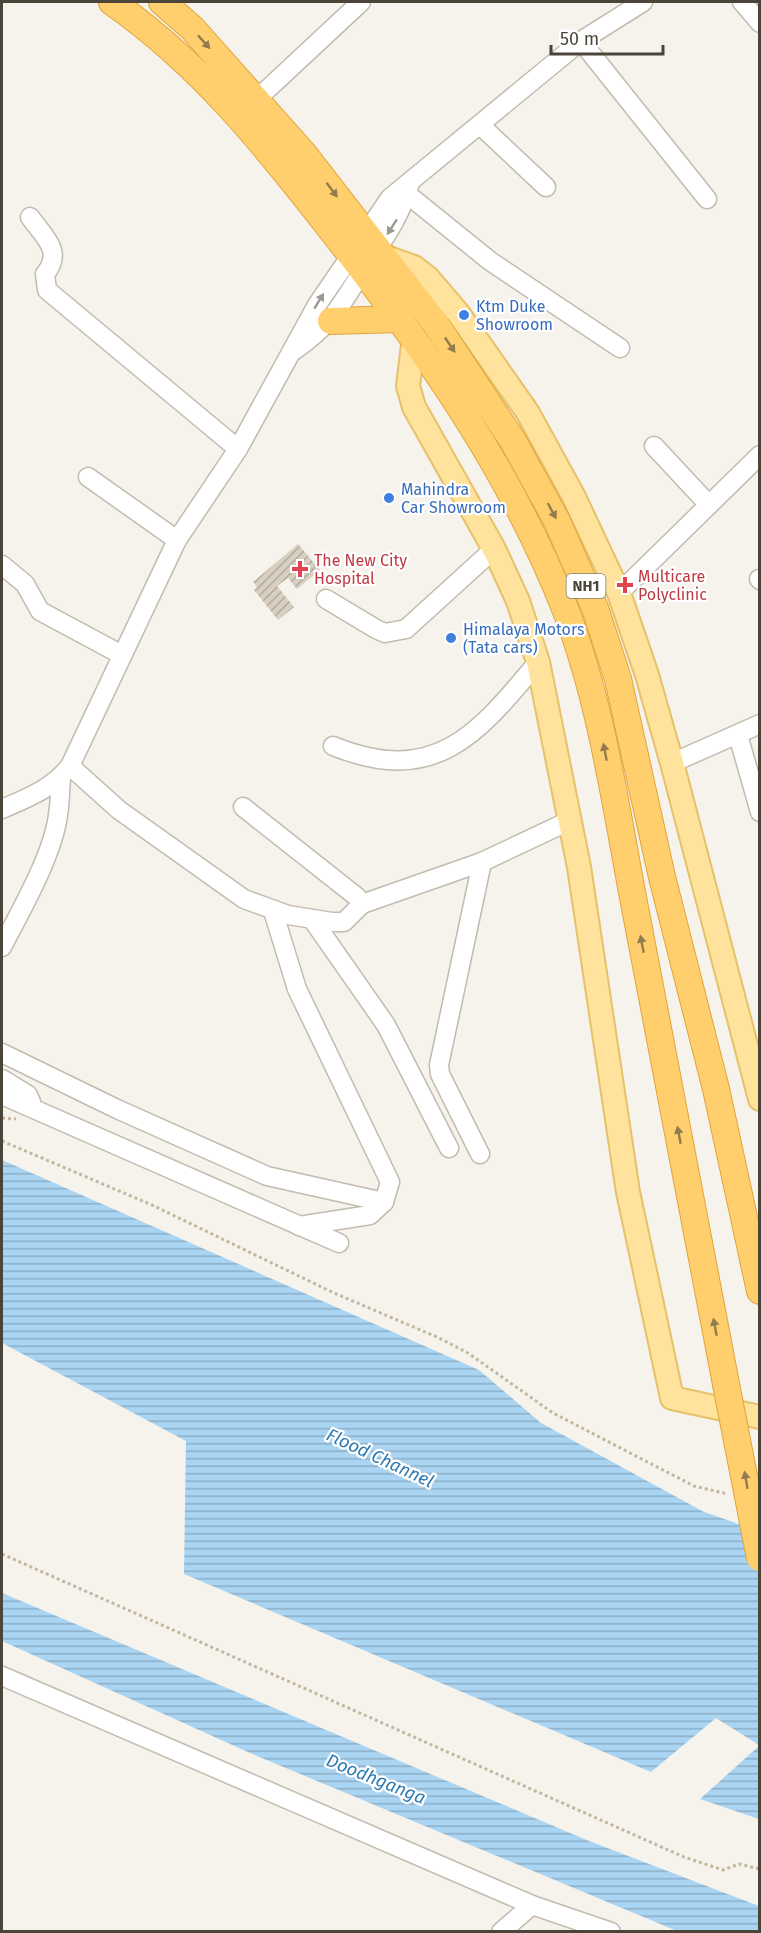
<svg xmlns="http://www.w3.org/2000/svg" width="761" height="1933" font-family="'Fira Sans',sans-serif">
	<style>
		.water { fill: url(#water-rules) }
		.building { fill: url(#building-hatch) }
		.lines { fill: none; stroke-linecap: round; stroke-linejoin: round }
		.minor-casing { stroke: #c2bbae; stroke-width: 21 }
		.major-casing { stroke: #e6c16a; stroke-width: 26 }
		.highway-casing { stroke: #e0a43c; stroke-width: 28 }
		.path { stroke: #c4b79f; stroke-width: 3; stroke-dasharray: 3 3; stroke-linecap: butt }
		.minor { stroke: #fff; stroke-width: 18 }
		.major { stroke: #ffe39c; stroke-width: 22 }
		.highway { stroke: #ffcf6e; stroke-width: 26 }
		.highway-bridge-casing { stroke: #e0a43c; stroke-width: 28; stroke-linecap: butt }
		.highway-bridge { stroke: #ffcf6e; stroke-width: 26 }
		.oneway { fill: #937c4e }
		.oneway2 { fill: #9c9892 }
		.shop-dot { fill: #3f7fe0; stroke: #fff; stroke-width: 2 }
		.health-dot { fill: #e0444e; stroke: #fff; stroke-width: 2 }
		.labels { text-anchor: middle; stroke-width: 4.5; stroke-linejoin: round; paint-order: stroke }
		.shield { fill: #fff; stroke: #817c74; stroke-width: 1.5 }
		.shield-label { font-size: 15px; font-weight: bold; fill: #4b4439 }
		.shop-label { font-size: 16px; fill: #366cbe; stroke: #fff; text-anchor: start }
		.health-label { font-size: 16px; fill: #be3a42; stroke: #fff; text-anchor: start }
		.water-label { font-size: 18px; font-style: italic; fill: #2e7ab2; stroke: #fff }
	</style>
	<defs>
		<pattern id="water-rules" width="6" height="5" patternUnits="userSpaceOnUse" patternTransform="scale(1.5)"><rect width="6" height="5" fill="#a9d4f2"/><path d="M0 2.5h6" fill="none" stroke="#8caec5"/></pattern>
		<pattern id="building-hatch" width="6" height="6" patternUnits="userSpaceOnUse" patternTransform="scale(1.5)"><rect width="6" height="6" fill="#d8cfc1"/><path d="M-1 1l2-2M0 6l6-6M5 7l2-2" fill="none" stroke="#b1aa9e"/></pattern>
	</defs>
	<rect width="100%" height="100%" fill="#f6f3ec"/>
	<g class="water">
		<path d="M2,1160L479,1370L541,1423L704,1512L759,1531V1745L716,1718L651,1772L184,1574L186,1441L2,1343Z"/>
		<path d="M2,1593L589,1841L759,1906V1931H677L250,1753L2,1641Z"/>
		<path d="M759,1746V1819L700,1799Z"/>
	</g>
	<path class="building" d="M298,544L320,570L297,589L288,578L277,586L294,607L278,620L254,590L257,587L253,582Z"/>
	<g class="lines">
		<defs>
			<g id="minor">
				<path d="M742,2L760,23"/>
				<path d="M581,41L707,199"/>
				<path d="M257,99L361,2"/>
				<path d="M480,125L546,187"/>
				<path d="M407,194L490,261L620,348"/>
				<path d="M30,217C44,237 64,251 45,274L47,290L238,449"/>
				<path d="M295,350C334,322 339,307 364,269C383,240 401,216 410,183"/>
				<path d="M654,446L709,505"/>
				<path d="M88,477L177,540"/>
				<path d="M2,565L25,584L40,611L122,655"/>
				<path d="M759,579L760,580"/>
				<path d="M619,593L760,455"/>
				<path d="M326,599L376,629L385,633L406,629L494,549"/>
				<path d="M738,735L760,812"/>
				<path d="M333,746C435,787 477,735 538,662"/>
				<path d="M672,763L760,724"/>
				<path d="M70,766L119,810L244,899L288,915L332,922H344L362,904L357,897L243,807"/>
				<path d="M2,809C27,798 52,789 70,766L177,540L238,449L317,305L390,198L581,41L643,2"/>
				<path d="M362,904L482,862L571,820"/>
				<path d="M273,911L297,989L390,1182L384,1202L370,1215L299,1226"/>
				<path d="M312,919L386,1025L449,1148"/>
				<path d="M2,947C21,910 53,855 58,815C60,803 60,790 61,778"/>
				<path d="M2,1053L117,1109L267,1176L384,1202"/>
				<path d="M2,1079L28,1095L31,1102"/>
				<path d="M2,1095L339,1243"/>
				<path d="M480,1154L440,1074L439,1065L482,862"/>
				<path d="M2,1676L532,1905L611,1932"/>
				<path d="M501,1932L532,1905"/>
			</g>
			<g id="major">
				<path d="M383,256L414,267L428,278L458,313L528,413L574,497L619,593L647,675L672,763L760,1099"/>
				<path d="M414,337L408,386L414,407L494,549L518,601L538,662L579,867L628,1192L672,1398L760,1417"/>
			</g>
			<g id="highway">
				<path d="M112,2C202,65 266,146 333,232C426,350 511,471 566,611C602,705 616,809 635,908C666,1066 695,1225 726,1384"/>
				<path d="M162,2L192,28L304,154L435,323L513,441L557,521L595,608L618,679L662,877L716,1089L760,1291"/>
				<path d="M331,321L401,319"/>
			</g>
		</defs>
		<use href="#minor" class="minor-casing"/>
		<use href="#major" class="major-casing"/>
		<use href="#highway" class="highway-casing"/>
		<g class="path">
			<path d="M2,1118L16,1119"/>
			<path d="M2,1141L152,1205L334,1293L437,1337L468,1353L553,1413L694,1486L728,1494"/>
			<path d="M2,1554L684,1857L723,1870L739,1864L760,1869"/>
		</g>
		<use href="#minor" class="minor"/>
		<use href="#major" class="major"/>
		<use href="#highway" class="highway"/>
		<defs>
			<path id="highway-bridge" d="M726,1384L760,1558"/>
		</defs>
		<use href="#highway-bridge" class="highway-bridge-casing"/>
		<use href="#highway-bridge" class="highway-bridge"/>
	</g>
	<defs><path id="oneway-solid" d="M-6-.8H1V-3.2L6.5 0L1 3.2V.8H-6Z" transform="scale(1.5)"/></defs>
	<g class="oneway">
		<use href="#oneway-solid" transform="translate(204 42) rotate(48)"/>
		<use href="#oneway-solid" transform="translate(332 190) rotate(53)"/>
		<use href="#oneway-solid" transform="translate(450 345) rotate(56)"/>
		<use href="#oneway-solid" transform="translate(552 511) rotate(62)"/>
		<use href="#oneway-solid" transform="translate(605 752) rotate(-101)"/>
		<use href="#oneway-solid" transform="translate(642 944) rotate(-101)"/>
		<use href="#oneway-solid" transform="translate(679 1135) rotate(-101)"/>
		<use href="#oneway-solid" transform="translate(715 1327) rotate(-101)"/>
		<use href="#oneway-solid" transform="translate(746 1480) rotate(-100)"/>
	</g>
	<g class="oneway2">
		<use href="#oneway-solid" transform="translate(392 227) rotate(123)"/>
		<use href="#oneway-solid" transform="translate(319 301) rotate(-59)"/>
	</g>
	<g class="shop-dot">
		<circle cx="464" cy="315" r="6"/>
		<circle cx="389" cy="498" r="6"/>
		<circle cx="451" cy="638" r="6"/>
	</g>
	<g class="health-dot">
		<path d="M297 560h6v6h6v6h-6v6h-6v-6h-6v-6h6z"/>
		<path d="M622 576h6v6h6v6h-6v6h-6v-6h-6v-6h6z"/>
	</g>
	<g class="labels">
		<rect class="shield" x="566.5" y="574" width="39" height="24" rx="4.5"/>
		<g class="shield-label">
			<text x="586" y="591">NH1</text>
		</g>
		<g class="shop-label">
			<text x="476" y="312">Ktm Duke<tspan x="476" dy="18">Showroom</tspan></text>
			<text x="401" y="495">Mahindra<tspan x="401" dy="18">Car Showroom</tspan></text>
			<text x="463" y="635">Himalaya Motors<tspan x="463" dy="18">(Tata cars)</tspan></text>
		</g>
		<g class="health-label">
			<text x="314" y="566">The New City<tspan x="314" dy="18">Hospital</tspan></text>
			<text x="638" y="582">Multicare<tspan x="638" dy="18">Polyclinic</tspan></text>
		</g>
		<g class="water-label">
			<text transform="translate(380 1458) rotate(25)" y="6">Flood Channel</text>
			<text transform="translate(376 1779) rotate(22)" y="6">Doodhganga</text>
		</g>
	</g>
	<rect width="761" height="1933" fill="none" stroke="#4b4439" stroke-width="6"/>
	<path d="M551 45v9h112v-9" fill="none" stroke="#4b4439" stroke-width="3"/>
	<text x="560" y="45" font-size="18" fill="#4b4439" stroke="#ffffff" stroke-width="4.5" paint-order="stroke">50 m</text>
</svg>
